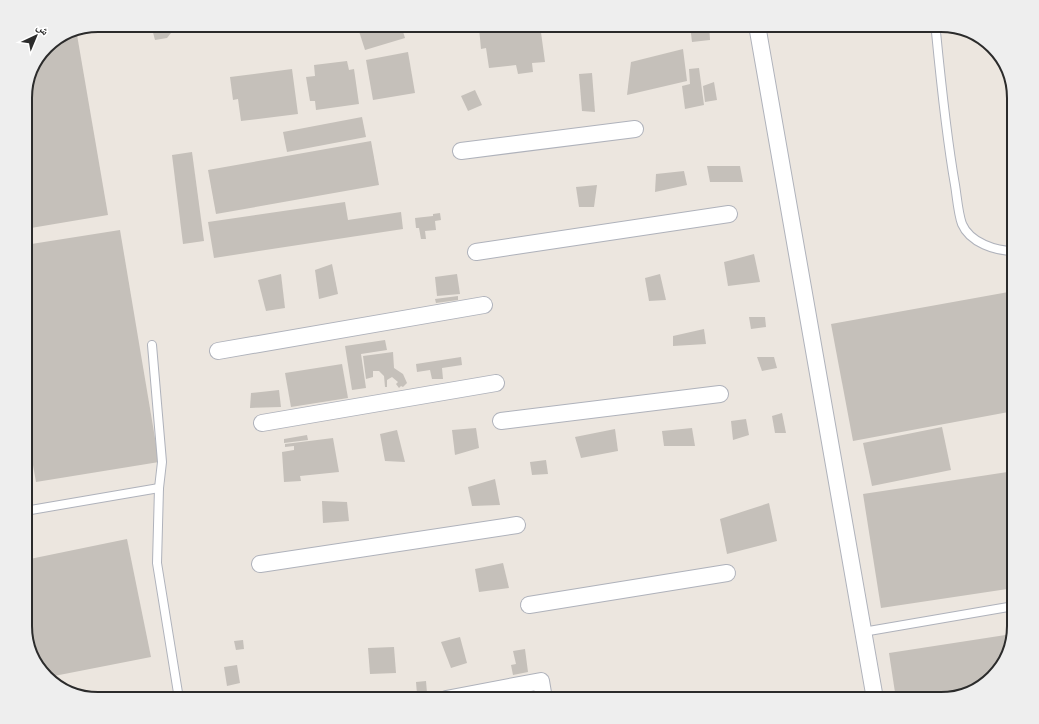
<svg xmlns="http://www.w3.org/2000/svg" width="1039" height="724" font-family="'IBM Plex Sans','Noto Naskh Arabic',sans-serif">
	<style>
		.building { fill: #c5c0ba }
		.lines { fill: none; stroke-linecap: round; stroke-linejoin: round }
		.lane-casing { stroke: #afb2bb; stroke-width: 10 }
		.street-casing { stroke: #afb2bb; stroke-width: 18 }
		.lane { stroke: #fff; stroke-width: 8 }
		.street { stroke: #fff; stroke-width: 16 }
		.rim { fill: none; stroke: #2b2b2b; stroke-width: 2 }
	</style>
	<rect width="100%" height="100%" fill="#ece6df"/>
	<g class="building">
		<path d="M151,25H170L171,33L167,38L155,40Z"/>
		<path d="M357,25H401L405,38L365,50Z"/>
		<path d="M503,25H540L545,62L532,63L533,72L518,74L516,65L489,68L486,48L481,49L479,28Z"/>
		<path d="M690,25H709L710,40L692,42Z"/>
		<path d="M76,29L108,215L25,229V93L47,46L70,30Z"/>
		<path d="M683,49L687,81L627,95L631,62Z"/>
		<path d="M408,52L415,93L373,100L366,60Z"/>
		<path d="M347,61L349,70L354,69L359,104L316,110L315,101H310L306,77L315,76L314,65Z"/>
		<path d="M699,68L704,105L685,109L682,86L690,84L689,69Z"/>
		<path d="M292,69L298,114L241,121L238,99L233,100L230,77Z"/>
		<path d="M592,73L595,112L582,111L579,74Z"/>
		<path d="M714,82L717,100L705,102L703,86Z"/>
		<path d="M475,90L482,105L468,111L461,96Z"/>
		<path d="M362,117L366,137L287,152L283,132Z"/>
		<path d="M371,141L379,185L216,214L208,170Z"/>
		<path d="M192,152L204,241L183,244L172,155Z"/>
		<path d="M707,166H740L743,182H710Z"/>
		<path d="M684,171L687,185L655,192L656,174Z"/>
		<path d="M597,185L594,207H579L576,187Z"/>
		<path d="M345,202L348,220L401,212L403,229L214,258L208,222Z"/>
		<path d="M440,213L441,220L435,221L436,230L425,231L426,239H421L419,228H416L415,218L433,216V214Z"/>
		<path d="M120,230L159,462L36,482L25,420V245Z"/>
		<path d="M754,254L760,282L728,286L724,262Z"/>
		<path d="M332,264L338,294L319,299L315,270Z"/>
		<path d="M281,274L285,308L266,311L258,280Z"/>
		<path d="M457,274L460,294L437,296L435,277Z"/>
		<path d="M660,274L666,300L649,301L645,278Z"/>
		<path d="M1014,291V411L853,441L831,324Z"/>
		<path d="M458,296V300L436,303L435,299Z"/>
		<path d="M749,317H765L766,327L751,329Z"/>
		<path d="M704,329L706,344L673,346V336Z"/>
		<path d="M385,340L387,350L361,354L366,388L352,390L345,346Z"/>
		<path d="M393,352L394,368L403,374L407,383L403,387L401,386L399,388L396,384L398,382L392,377L387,380V387H385L384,376L379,371H373V377L366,379L363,356Z"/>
		<path d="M461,357L462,365L442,368L443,379H432L430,370L417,372L416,364Z"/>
		<path d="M757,357H774L777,368L762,371Z"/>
		<path d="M342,364L348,398L291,407L285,373Z"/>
		<path d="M279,390L281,407L250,408L251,393Z"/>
		<path d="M782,413L786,433H775L772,416Z"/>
		<path d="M746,419L749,435L733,440L731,421Z"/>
		<path d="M942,427L951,470L872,486L863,443Z"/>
		<path d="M476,428L479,448L455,455L452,430Z"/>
		<path d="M692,428L695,446H664L662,431Z"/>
		<path d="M615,429L618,451L581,458L575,437Z"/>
		<path d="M397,430L405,462L385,461L380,434Z"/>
		<path d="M307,435L308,440L284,443V439Z"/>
		<path d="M333,438L339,472L300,476L301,481L284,482L282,452L294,450V446L285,447V444Z"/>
		<path d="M546,460L548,474L532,475L530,462Z"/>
		<path d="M1014,471V588L881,608L863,494Z"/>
		<path d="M495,479L500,505L472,506L468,487Z"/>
		<path d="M322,501L347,502L349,521L323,523Z"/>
		<path d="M769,503L777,541L727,554L720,519Z"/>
		<path d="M127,539L151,657L49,677L35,662L25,631V560Z"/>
		<path d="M503,563L509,588L479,592L475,569Z"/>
		<path d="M1012,634L1002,667L973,691L941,699H896L889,653Z"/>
		<path d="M460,637L467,663L451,668L441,642Z"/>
		<path d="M243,640L244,649L236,650L234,641Z"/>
		<path d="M394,647L396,673L370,674L368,648Z"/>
		<path d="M525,649L528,672L513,675L511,665L516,664L513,651Z"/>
		<path d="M237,665L240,683L227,686L224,667Z"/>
		<path d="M426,681L427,693L417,694L416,682Z"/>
	</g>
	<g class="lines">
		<defs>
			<g id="lane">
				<path d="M933,25L936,32C941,83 946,134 955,185C957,197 958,213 962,224C970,243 996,251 1014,251"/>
				<path d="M152,345L162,462L159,488L157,563L179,699"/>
				<path d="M25,511L159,488"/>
				<path d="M863,632L1014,606"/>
			</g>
			<g id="street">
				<path d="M757,25L875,699"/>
				<path d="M461,151L635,129"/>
				<path d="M476,252L729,214"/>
				<path d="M218,351L484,305"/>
				<path d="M501,421L720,394"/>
				<path d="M262,423L496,383"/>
				<path d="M260,564L517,525"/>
				<path d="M529,605L727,573"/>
				<path d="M446,699L541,681L544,699"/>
			</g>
		</defs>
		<use href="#lane" class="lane-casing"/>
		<use href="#street" class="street-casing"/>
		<use href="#lane" class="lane"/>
		<use href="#street" class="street"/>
	</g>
	<path d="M0 0H1039V724H0ZM98 32H941A66 66 0 0 1 1007 98V626A66 66 0 0 1 941 692H98A66 66 0 0 1 32 626V98A66 66 0 0 1 98 32Z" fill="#eee" fill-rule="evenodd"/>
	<path class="rim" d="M98 32H941A66 66 0 0 1 1007 98V626A66 66 0 0 1 941 692H98A66 66 0 0 1 32 626V98A66 66 0 0 1 98 32Z"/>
	<g transform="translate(36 36) rotate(44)" stroke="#ffffff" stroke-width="3" paint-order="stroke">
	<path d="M0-3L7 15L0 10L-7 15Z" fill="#2b2b2b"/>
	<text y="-6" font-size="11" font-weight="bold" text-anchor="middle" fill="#2b2b2b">ش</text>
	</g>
</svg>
